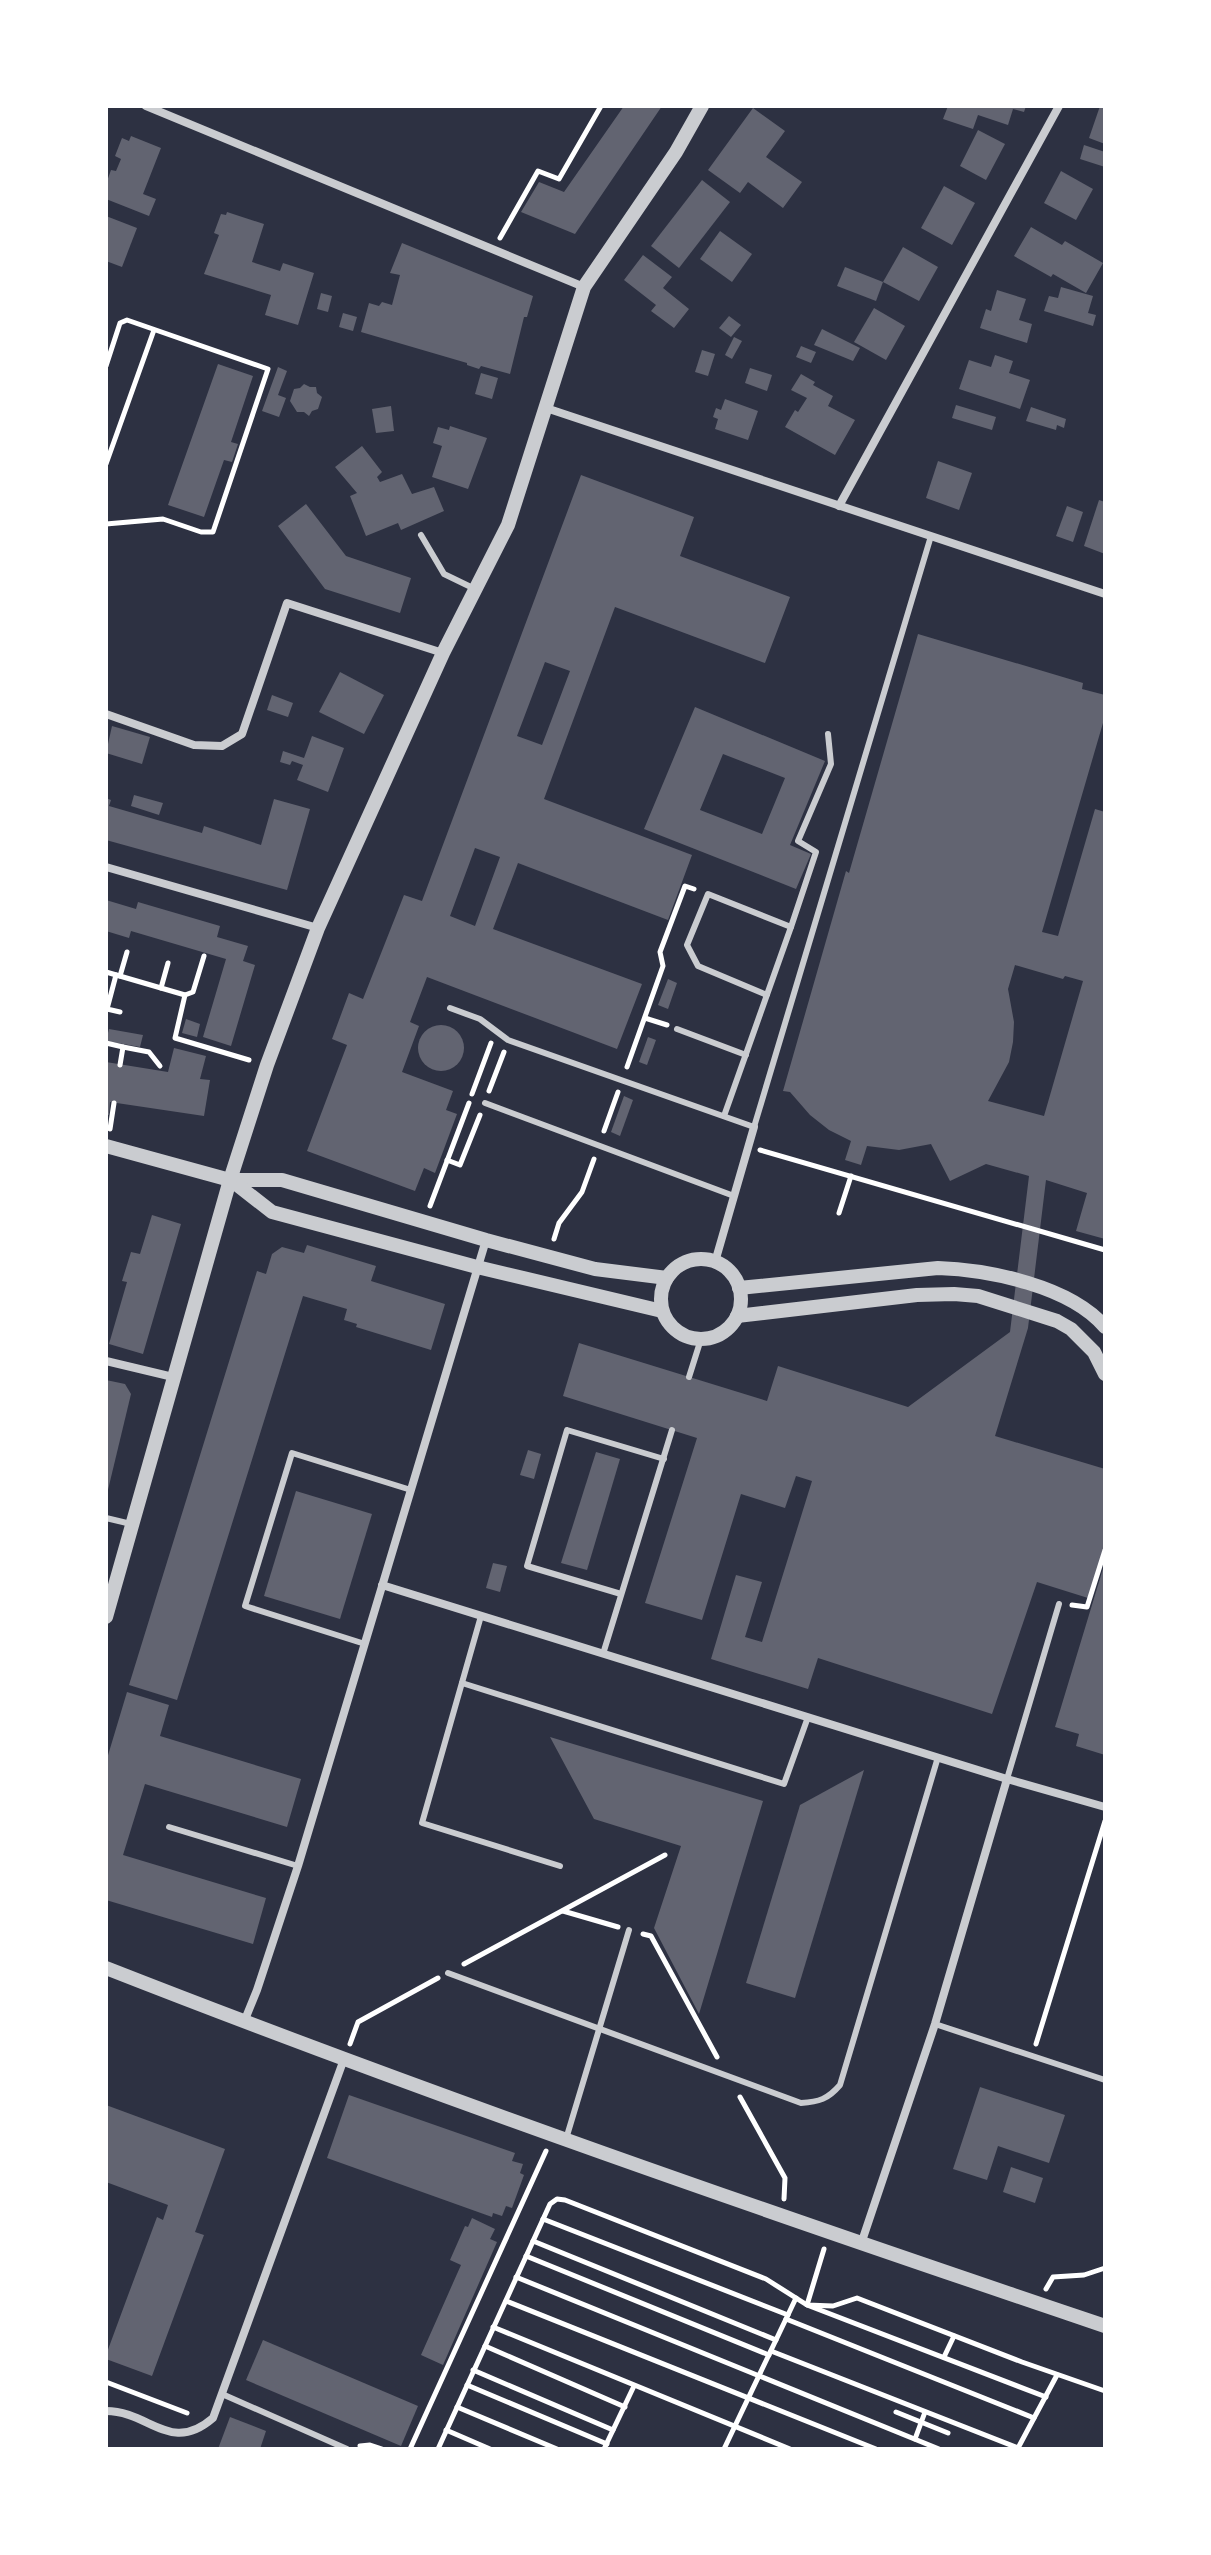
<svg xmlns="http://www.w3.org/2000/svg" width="1211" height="2555" font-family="'Libre Baskerville',serif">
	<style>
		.building { fill: #626471; fill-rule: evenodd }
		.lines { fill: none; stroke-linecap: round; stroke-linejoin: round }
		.path { stroke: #fff; stroke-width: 5 }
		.service { stroke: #caccd0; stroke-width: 6 }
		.minor { stroke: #caccd0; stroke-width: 8 }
		.tertiary { stroke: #caccd0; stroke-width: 14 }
	</style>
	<rect width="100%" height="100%" fill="#2d3142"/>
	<g class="building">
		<path d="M624,106H662L575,234L521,212L539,182L564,192Z"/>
		<path d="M948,106H1026L1024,112L1013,109L1008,125L978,115L973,129L943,119Z"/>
		<path d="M1100,106H1105V144L1089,138Z"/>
		<path d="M753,108L785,131L766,157L802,182L783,208L748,182L740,193L708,170Z"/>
		<path d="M978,130L1005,144L986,180L960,166Z"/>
		<path d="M131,136L161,148L143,194L156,199L149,216L106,199V184L111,170L116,171L121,159L115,156L122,138L129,141Z"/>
		<path d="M1084,145L1105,152V167L1080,159Z"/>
		<path d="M1061,171L1093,189L1076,220L1044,203Z"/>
		<path d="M702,180L730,202L679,268L651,246Z"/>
		<path d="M944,186L975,203L952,245L921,228Z"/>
		<path d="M227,212L264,224L252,262L280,271L283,263L314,273L298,325L265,315L271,295L204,274L219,235L214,233L221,214L226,215Z"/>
		<path d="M106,216L137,228L122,267L106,261Z"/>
		<path d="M1031,227L1062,245L1065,241L1103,263L1086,293L1053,274L1051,277L1014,256Z"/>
		<path d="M720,231L752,254L732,282L700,259Z"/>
		<path d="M402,243L533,296L527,317H524L510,374L481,366L479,369L467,365V363L361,332L369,303L379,306L382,302L392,305L400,275L390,273Z"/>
		<path d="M903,247L938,267L919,301L883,282Z"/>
		<path d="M643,255L672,277L663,288L689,309L674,328L651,311L656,305L624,280Z"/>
		<path d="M845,267L883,282L876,301L837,286Z"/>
		<path d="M1061,287L1093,296L1088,313L1096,315L1093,326L1044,311L1049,296L1058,298Z"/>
		<path d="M997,290L1026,299L1019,320L1032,324L1027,343L980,328L986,309L991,311Z"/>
		<path d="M321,293L332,296L328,312L317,309Z"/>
		<path d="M874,308L905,326L886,360L854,342Z"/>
		<path d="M343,313L357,317L353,331L339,327Z"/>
		<path d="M729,316L741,325L731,337L719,328Z"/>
		<path d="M822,329L860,348L853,361L814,345Z"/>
		<path d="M734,337L742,341L732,359L725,355Z"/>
		<path d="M801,346L816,352L811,363L796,357Z"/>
		<path d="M702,350L715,354L708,376L695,372Z"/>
		<path d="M995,355L1013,361L1009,373L1030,380L1020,409L959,389L969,360L991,367Z"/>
		<path d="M218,364L253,376L231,442L238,444L232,462L224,460L204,517L168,505Z"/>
		<path d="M278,367L287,371L278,395L286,398L279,417L262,411Z"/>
		<path d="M750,368L772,375L767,391L745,383Z"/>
		<path d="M481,373L498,378L492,399L475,394Z"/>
		<path d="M801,374L815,382L813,385L833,396L828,406L855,420L835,455L785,427L795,410L798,412L807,398L791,390Z"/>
		<path d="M304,384L310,387H316L317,393L322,397L318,409L312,411L309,416L304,412H297L290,401L294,389L300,388Z"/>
		<path d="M725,399L758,411L748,440L715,429L718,419L713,417L716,408L721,410Z"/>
		<path d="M956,405L996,417L992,430L952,418Z"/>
		<path d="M391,406L394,431L376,433L372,409Z"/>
		<path d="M1031,407L1066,419L1064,428L1057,425L1056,430L1026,421Z"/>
		<path d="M450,426L487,438L468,489L432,477L442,446L433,443L438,427L449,430Z"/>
		<path d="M362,446L382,472L377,477L380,482L402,474L412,494L434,487L444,511L401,530L398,523L366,536L350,496L357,493L335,467Z"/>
		<path d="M938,461L972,473L959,510L926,498Z"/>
		<path d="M581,475L694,517L680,556L790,597L765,663L615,607L544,799L692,855L668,920L518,863L493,929L642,984L617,1049L427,977L410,1022L419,1026L402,1072L453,1091L446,1110L457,1114L435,1173L424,1168L415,1191L307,1151L347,1045L332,1039L349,993L363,999L404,895L422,901ZM545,662L570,671L542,745L517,736ZM475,848L500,857L475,926L450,916Z"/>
		<path d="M1099,500L1105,502V554L1084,546Z"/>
		<path d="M306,504L346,556L411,578L400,613L325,589L278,526Z"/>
		<path d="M1067,506L1083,512L1073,542L1056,536Z"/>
		<path d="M918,634L1083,683L1082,689L1105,695V716L1042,932L1058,936L1095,809L1105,812V1239L1076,1231L1087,1193L1046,1180L1028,1328L995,1436L1105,1469V1544L1088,1598L1037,1582L992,1714L818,1658L808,1689L711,1659L736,1575L762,1582L745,1637L762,1642L812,1481L796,1476L785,1508L741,1494L702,1620L645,1603L697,1438L563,1396L579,1343L767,1401L778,1366L908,1407L1010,1332L1029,1176L986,1164L950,1181L931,1144L899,1150L867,1146L861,1165L845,1160L851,1141L829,1130L810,1115L790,1092L783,1091L846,871L849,873ZM1015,965L1063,979L1065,976L1083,981L1044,1116L988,1101L1009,1062L1013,1042L1014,1022L1008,989Z"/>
		<path d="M340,672L384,695L364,734L319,712Z"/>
		<path d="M272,695L293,703L288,717L267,710Z"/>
		<path d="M695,707L825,761L790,845L811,854L796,889L644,829ZM723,754L785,778L762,834L700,810Z"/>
		<path d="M112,726L150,737L142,764L106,753Z"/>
		<path d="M312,736L344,748L328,792L297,780L303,765L292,761L290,765L280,762L283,751L304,758Z"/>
		<path d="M134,795L163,803L159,815L131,806Z"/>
		<path d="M106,798L111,800L109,806L202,833L204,826L261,845L274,799L310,809L287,890L106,840Z"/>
		<path d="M106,900L136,909L138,902L220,926L217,937L248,946L243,961L255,965L231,1046L203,1037L226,959L131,931L129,938L106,931Z"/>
		<path d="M668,979L677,983L668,1009L658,1005Z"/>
		<path d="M186,1019L200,1024L197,1037L182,1033Z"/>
		<circle cx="441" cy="1048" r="23"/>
		<path d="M109,1029L143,1035L140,1047L106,1041Z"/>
		<path d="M648,1037L656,1040L647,1065L639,1062Z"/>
		<path d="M174,1048L206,1056L200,1079L210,1080L204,1116L110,1102L109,1115L106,1114V1062L168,1072Z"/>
		<path d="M624,1096L633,1100L620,1136L611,1132Z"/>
		<path d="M152,1215L181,1224L143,1354L109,1344L127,1282L122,1281L131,1252L140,1254Z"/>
		<path d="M307,1245L376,1266L371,1281L445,1304L431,1350L356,1327L357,1324L344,1320L347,1309L303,1296L177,1700L129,1685L257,1271L266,1274L272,1254L282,1247L304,1253Z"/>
		<path d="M106,1380L125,1384L131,1394L107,1494Z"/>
		<path d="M528,1450L541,1454L534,1479L520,1475Z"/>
		<path d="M596,1452L620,1459L587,1570L561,1563Z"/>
		<path d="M296,1491L372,1514L340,1619L264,1596Z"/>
		<path d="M1105,1562V1755L1076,1746L1079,1734L1055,1727Z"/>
		<path d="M493,1563L507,1566L500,1592L486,1588Z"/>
		<path d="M127,1692L169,1705L160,1736L301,1779L287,1827L145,1784L123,1855L266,1898L253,1944L106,1900V1762Z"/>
		<path d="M550,1737L763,1801L699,2014L654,1928L681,1846L594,1819Z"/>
		<path d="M864,1770L795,1998L746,1983L800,1805Z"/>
		<path d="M980,2087L1065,2115L1049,2163L998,2146L987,2180L953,2169Z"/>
		<path d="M349,2095L515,2153L512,2161L523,2164L520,2173L524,2175L512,2208L506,2206L502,2216L493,2213L492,2217L327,2158Z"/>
		<path d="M106,2105L225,2149L195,2232L204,2235L152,2376L106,2359V2355L157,2217L163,2220L168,2205L106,2182Z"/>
		<path d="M1011,2167L1043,2178L1035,2203L1003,2192Z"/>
		<path d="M472,2218L495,2229L490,2239L497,2242L443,2365L421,2355L461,2265L450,2260L465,2226L468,2227Z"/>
		<path d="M263,2340L418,2406L401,2446L246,2380Z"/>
		<path d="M230,2417L266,2431L260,2449H218Z"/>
	</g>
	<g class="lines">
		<g class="path">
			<path d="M500,238L538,171L559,179L601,106"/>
			<path d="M106,366L120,323L127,320L268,369L213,532H201L163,519L106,524"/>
			<path d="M106,464L154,330"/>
			<path d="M204,956L193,992L185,995L175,1038L249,1060"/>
			<path d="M106,972L185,995"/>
			<path d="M116,975L107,1009L120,1012"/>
			<path d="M120,976L127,952"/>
			<path d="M161,988L168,963"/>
			<path d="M645,1018L667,1025"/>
			<path d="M106,1043L123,1047L120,1065"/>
			<path d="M123,1047L149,1052L160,1066"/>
			<path d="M627,1067L663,966L660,952L685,886L694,889"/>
			<path d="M489,1091L504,1052"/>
			<path d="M472,1094L491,1043"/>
			<path d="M110,1129L114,1103"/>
			<path d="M604,1131L618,1092"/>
			<path d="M760,1150L1105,1250"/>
			<path d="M447,1160L460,1165L480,1115"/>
			<path d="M430,1206L469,1103"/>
			<path d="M839,1213L851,1176"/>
			<path d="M554,1239L559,1223L582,1192L594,1159"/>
			<path d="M1072,1605L1087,1607L1105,1550"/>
			<path d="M563,1911L618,1927"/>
			<path d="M643,1934L651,1936L717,2057"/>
			<path d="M464,1964L665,1855"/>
			<path d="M350,2044L358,2022L438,1978"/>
			<path d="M1036,2044L1105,1821"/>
			<path d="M740,2097L785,2178L784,2199"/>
			<path d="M543,2219L788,2315"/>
			<path d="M533,2241L776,2340"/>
			<path d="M824,2249L807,2305L1046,2397"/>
			<path d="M526,2256L769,2355"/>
			<path d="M516,2277L939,2449"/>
			<path d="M1046,2289L1053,2277L1084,2275L1105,2268"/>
			<path d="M506,2301L876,2449"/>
			<path d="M786,2319L1034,2418"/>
			<path d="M493,2327L790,2449"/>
			<path d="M485,2346L625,2407"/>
			<path d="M771,2351L1018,2448"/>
			<path d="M944,2357L954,2336"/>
			<path d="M473,2370L613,2430"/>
			<path d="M106,2382L187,2413"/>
			<path d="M467,2385L607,2444"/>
			<path d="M457,2407L557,2449"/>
			<path d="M896,2412L948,2433"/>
			<path d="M446,2430L490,2449"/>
			<path d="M915,2439L925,2412"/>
			<path d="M360,2446L370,2445L382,2449"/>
			<path d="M1018,2448L1057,2375"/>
			<path d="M410,2449L546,2151"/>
			<path d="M438,2449L550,2204L557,2199L565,2200L766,2279L807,2305L833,2306L857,2298L1022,2362L1105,2391"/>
			<path d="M604,2449L634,2386"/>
			<path d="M724,2449L796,2298"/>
		</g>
		<g class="service">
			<path d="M421,535L444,574L475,589"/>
			<path d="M791,927L816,852L798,841L831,764L828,734"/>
			<path d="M450,1008L480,1019L508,1040L754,1127L931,536"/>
			<path d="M677,1029L746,1055"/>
			<path d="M485,1103L734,1196"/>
			<path d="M724,1116L791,927L708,894L687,945L698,966L767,995"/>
			<path d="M689,1377L701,1339"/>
			<path d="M106,1518L131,1524"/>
			<path d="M621,1594L527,1566L567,1430L664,1459"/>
			<path d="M481,1616L422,1823L560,1866"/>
			<path d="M365,1644L245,1606L292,1453L411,1490"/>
			<path d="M603,1654L672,1430"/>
			<path d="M462,1683L784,1784L808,1717"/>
			<path d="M1007,1779L1059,1604"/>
			<path d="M169,1827L298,1866"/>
			<path d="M448,1973L801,2103C819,2102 828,2099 840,2085L938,1757"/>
			<path d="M935,2024L1105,2080"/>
			<path d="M566,2139L629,1930"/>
			<path d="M222,2394L347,2449"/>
		</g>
		<g class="minor">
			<path d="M146,106L584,287"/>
			<path d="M546,408L1105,594"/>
			<path d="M839,506L1059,106"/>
			<path d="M106,714L194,745L222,746L242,734L287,603L443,653"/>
			<path d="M106,867L318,928"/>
			<path d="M715,1262L754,1127"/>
			<path d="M106,1361L173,1377"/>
			<path d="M382,1585L1007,1779L1105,1807"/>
			<path d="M244,2022L257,1990L298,1866L486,1240"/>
			<path d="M861,2244L935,2024L1007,1779"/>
			<path d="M106,2411C150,2411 170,2455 213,2418L344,2059"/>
		</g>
		<g class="tertiary">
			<path d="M106,1146L230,1180H282L486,1240L595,1269L667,1278"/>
			<path d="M231,1180L272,1212L477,1267L662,1311"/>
			<circle cx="701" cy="1299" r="40"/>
			<path d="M739,1288L938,1268C990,1270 1070,1286 1105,1327"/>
			<path d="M737,1316L917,1295L954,1294L978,1296L1057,1321L1071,1329L1094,1352L1105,1374"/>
			<path d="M106,1617L230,1180L267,1065L318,928L443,653L508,525L584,287L676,152L702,106"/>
			<path d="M106,1968C435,2097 770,2213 1105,2326"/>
		</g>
	</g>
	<rect width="1211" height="2555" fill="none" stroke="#ffffff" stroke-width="216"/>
</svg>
